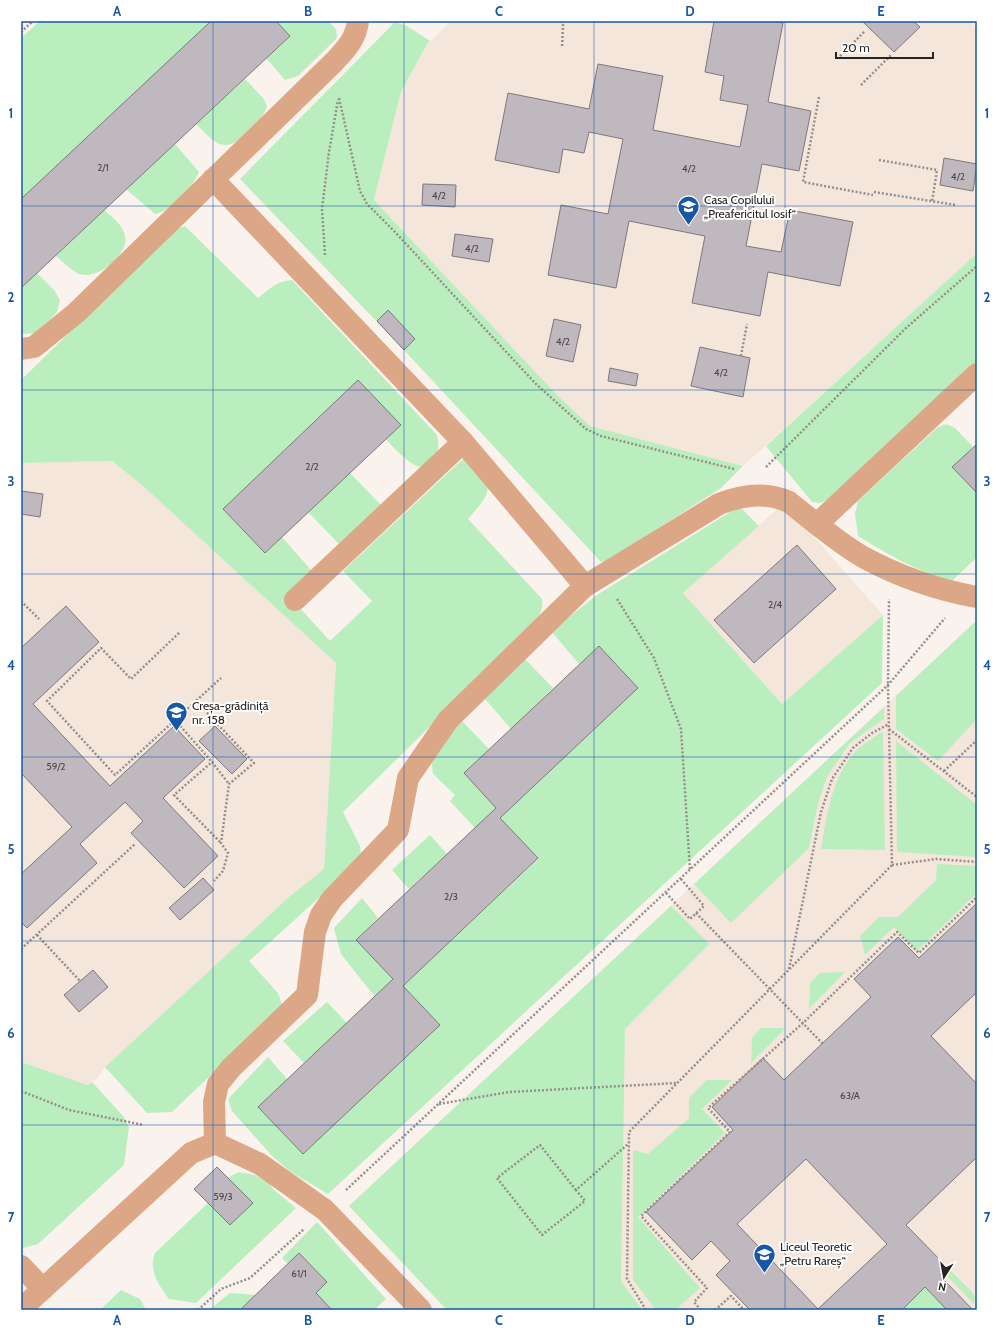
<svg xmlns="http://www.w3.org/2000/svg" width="998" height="1331" font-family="Cabin,sans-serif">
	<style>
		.built { fill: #f5e6db }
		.green { fill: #bbeebf }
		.building { fill: #bfb8be; stroke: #7e777d; fill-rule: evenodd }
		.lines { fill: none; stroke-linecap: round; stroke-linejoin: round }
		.path { stroke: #948f8b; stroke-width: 2.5; stroke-dasharray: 2 2; stroke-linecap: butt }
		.minor { stroke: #dba786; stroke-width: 22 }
		.grid { fill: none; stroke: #1657a7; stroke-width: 1; stroke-opacity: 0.55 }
		.labels { text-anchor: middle; stroke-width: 4; stroke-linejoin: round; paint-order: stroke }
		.number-label { font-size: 10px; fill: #4d4949 }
		.poi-label { font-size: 12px; fill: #272422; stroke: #fff; text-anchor: start }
		.neatline { fill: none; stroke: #1657a7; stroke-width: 1.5 }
		.grid-label { font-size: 13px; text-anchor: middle; font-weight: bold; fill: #1657a7 }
	</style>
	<rect width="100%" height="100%" fill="#faf2ec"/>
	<g class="built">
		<path d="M451,21H969L977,28V253L743,466L590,426L557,395L374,200L401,92L426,46Z"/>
		<path d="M112,461L143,486L336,663L324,869L289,897L105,1067L98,1077L88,1085L21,1062V463Z"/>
		<path d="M784,503L883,615L782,704L683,593Z"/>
		<path d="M975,622L977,623V1310H447L349,1206Z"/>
	</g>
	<g class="green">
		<path d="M40,21H211L21,199V38Z"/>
		<path d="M276,21H328L336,29L337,38L298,76L285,80L266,58L290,36Z"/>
		<path d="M395,22L407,26L430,41L426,46L401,92L374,200L557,395L590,426L743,466L721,488L607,561L601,562L404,350L240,179Z"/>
		<path d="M245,79L264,99L267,107C263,117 257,123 249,131C224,155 217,145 196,124Z"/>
		<path d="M175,144L199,172C190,190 175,209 155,214L126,189Z"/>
		<path d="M104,210C112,217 123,225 125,236C130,253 96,283 77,273C70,269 62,261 56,256Z"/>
		<path d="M185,226L258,298C271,288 275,282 292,280L437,435C439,445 440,453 432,460C430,462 427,465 424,466C414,471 393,446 385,439L400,424L358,380L223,509L265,553L282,537L311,570L288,595L330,641L372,601L343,571L465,457C492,488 497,486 468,519L542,599C544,610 538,618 531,627L343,812L360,846L361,855L352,868L249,961L278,993L282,1005L278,1011L172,1112L147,1113L105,1067L289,897L324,869L336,663L143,486L112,461L21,463V380L175,229Z"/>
		<path d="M977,253V363L827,500L820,503L812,502L766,446Z"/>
		<path d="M37,273L54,290L60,300L57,312L37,333L21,334V288Z"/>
		<path d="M946,424L955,428L973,447L952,467L977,493V557L952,581C918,572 887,554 858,536L855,514L858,501L938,427Z"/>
		<path d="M350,473L382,506L341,546L308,512Z"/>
		<path d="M735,509H742L759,526L683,593L782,704L883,615L882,683L328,1194L291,1172L273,1157L232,1111L228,1099L268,1057L287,1079L258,1107L303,1154L440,1025L403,986L538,859L500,818L638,688L599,646L579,664L551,631L597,595Z"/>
		<path d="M975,622L977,623V719L938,761L896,729V696Z"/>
		<path d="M525,659L553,688L511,729L485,699Z"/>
		<path d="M884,707V719L850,743L827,777L818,803L809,848L731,923L694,884Z"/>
		<path d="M461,720L489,749L464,773L496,808L475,828L450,801L455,795L433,774L431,758Z"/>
		<path d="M883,731L885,850L821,849C827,815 831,781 853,754C861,745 874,738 883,731Z"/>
		<path d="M896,741L977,805V857L897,852Z"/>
		<path d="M430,835L447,854L409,889L392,870Z"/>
		<path d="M937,864L977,866V893L917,951L894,927L865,955L860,936L879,917H898L936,880Z"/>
		<path d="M362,898L378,918L356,940L393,979L375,997L341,954L334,928Z"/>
		<path d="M671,906L709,944L625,1029L621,1281L642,1310H447L349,1206Z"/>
		<path d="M845,972L809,1009L810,983L820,973Z"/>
		<path d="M327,1002L347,1023L304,1063L283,1041Z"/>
		<path d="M761,1028H786L751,1063L752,1038Z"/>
		<path d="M21,1062L88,1085L92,1082L124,1117L129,1127L124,1165L38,1244L23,1248H21Z"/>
		<path d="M707,1080H732L702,1109L725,1133L638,1217L700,1288L675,1310H656L633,1280V1150L648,1154L689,1118V1098Z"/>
		<path d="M239,1172L255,1175L269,1183L274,1190L296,1208L196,1303L169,1299C159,1286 148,1270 155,1253L208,1203L230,1225L253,1203L227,1178Z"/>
		<path d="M317,1222L386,1299L374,1310H332L316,1293L327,1282L300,1254L288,1264L282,1258Z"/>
		<path d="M946,1266L972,1292L975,1297L974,1304L942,1271Z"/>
		<path d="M925,1287L947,1310L903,1309Z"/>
		<path d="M121,1290L140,1299L146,1310H100Z"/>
		<path d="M230,1293L256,1295L240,1310H209Z"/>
	</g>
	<g class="building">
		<path d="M211,21H276L290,36L21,288V199Z"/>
		<path d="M714,21H772L783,23L768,102L811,111L799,171L762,164L746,246L781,252L790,210L853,222L840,286L768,272L760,316L692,303L705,236L629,221L616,288L548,275L561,205L608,214L623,139L589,132L584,153L563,149L559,173L495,160L508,93L589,109L598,64L663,76L653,130L740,147L748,105L720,100L724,76L705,72Z"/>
		<path d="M862,21H913L920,27L894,52Z"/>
		<path d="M944,158L977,164L973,191L940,185Z"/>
		<path d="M423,184L456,185L455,207L422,205Z"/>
		<path d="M455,234L493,239L489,262L452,256Z"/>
		<path d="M388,310L415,339L404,350L377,321Z"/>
		<path d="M554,319L581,325L573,362L546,356Z"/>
		<path d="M700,347L750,358L743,397L691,386Z"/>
		<path d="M610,368L638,374L636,386L608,381Z"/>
		<path d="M358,380L401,425L265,553L223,509Z"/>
		<path d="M977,444V493L952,467Z"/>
		<path d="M21,491L43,494L40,517L21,514Z"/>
		<path d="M797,545L836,589L754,663L714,620Z"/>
		<path d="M66,606L99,642L33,704L110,786L174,726L205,759L163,798L218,856L184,888L131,833L143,821L125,802L80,844L97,863L27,928L21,922V874L72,827L21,773V648Z"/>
		<path d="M599,646L638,688L500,818L538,858L403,986L440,1025L303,1154L258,1107L393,979L356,940L496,808L464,773Z"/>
		<path d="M215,726L247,759L232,774L199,741Z"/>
		<path d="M203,878L214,890L180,920L169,908Z"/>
		<path d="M977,903V992L931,1036L977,1084V1157L906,1225L946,1266L942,1271L946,1276L943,1279L973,1310H947L925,1287L902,1310H750L716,1275L730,1261L711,1241L692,1260L646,1212L733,1130L712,1107L763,1058L784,1080L871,997L854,979L898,937L919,958ZM806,1159L887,1244L818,1309L737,1224Z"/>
		<path d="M93,970L108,987L79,1012L64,995Z"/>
		<path d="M217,1167L253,1203L230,1225L194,1189Z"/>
		<path d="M299,1253L327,1282L316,1293L332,1310H240Z"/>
	</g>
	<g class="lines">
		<g class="path">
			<path d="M560,21L563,25L562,47"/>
			<path d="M21,32L33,21"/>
			<path d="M840,56L865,31"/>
			<path d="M861,85L891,55"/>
			<path d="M819,97L803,182L873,195"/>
			<path d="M339,98L360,191L367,204L395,232L536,384L586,429L601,436L734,469"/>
			<path d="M879,160L937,170L932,202"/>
			<path d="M874,192L956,205"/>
			<path d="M325,255L322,209L329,152L338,100"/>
			<path d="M741,356L747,324"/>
			<path d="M766,467L906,328L977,266"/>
			<path d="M617,599L654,658L681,729L690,870"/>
			<path d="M21,601L39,619"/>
			<path d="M179,633L131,679L101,648L47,701L115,775L221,678"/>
			<path d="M196,701L254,763L229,784L221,843L228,853L223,871L214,881"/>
			<path d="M175,720L212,762"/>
			<path d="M889,729L977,797"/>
			<path d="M944,771L977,740"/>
			<path d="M220,842L174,795L212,762L229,784"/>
			<path d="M892,865L936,859L977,862"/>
			<path d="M666,893L690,919L704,906L681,879"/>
			<path d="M696,913L823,1044"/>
			<path d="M37,935L80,981"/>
			<path d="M21,949L135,844"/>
			<path d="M789,969L821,812L832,779L853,748L872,733L889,724"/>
			<path d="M21,1091L69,1110L144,1125"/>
			<path d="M439,1104L509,1092L677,1083"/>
			<path d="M346,1190L888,685L945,618"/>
			<path d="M576,1190L540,1145L497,1178L542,1235L585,1201L576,1190L628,1144"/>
			<path d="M198,1310L221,1289L250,1278L304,1229"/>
			<path d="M646,1310L627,1279L629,1132L892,865L888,685L889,599"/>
			<path d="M701,1310L694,1302L707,1288L641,1216L730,1132L708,1108L803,1023L897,932L919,953L977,897"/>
			<path d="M715,1310L731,1296L744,1310"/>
		</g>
		<g class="minor">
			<path d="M213,179L463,442L585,586"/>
			<path d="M21,349L34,347L76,313L334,62C346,49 356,39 358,21"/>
			<path d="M817,524L977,374"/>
			<path d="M295,600L463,442"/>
			<path d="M215,1143L214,1102L218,1084L231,1068L307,995L315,932L321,915L332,899L398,830L408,778L448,720L585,586L719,504C742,495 766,491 789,502C813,521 837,542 863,557C898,576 938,590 977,597"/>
			<path d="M21,1266L43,1289"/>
			<path d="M21,1309L191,1153L215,1143L260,1164L325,1210L421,1310"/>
		</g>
	</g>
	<path class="grid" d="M213,21V1310M404,21V1310M594,21V1310M785,21V1310M21,206H977M21,390H977M21,574H977M21,757H977M21,941H977M21,1125H977"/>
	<defs>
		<symbol id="school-pin" viewBox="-11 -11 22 30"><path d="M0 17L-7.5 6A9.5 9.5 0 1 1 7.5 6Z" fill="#1657a7" stroke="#fff"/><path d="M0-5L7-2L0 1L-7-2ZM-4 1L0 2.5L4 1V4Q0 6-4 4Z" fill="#fff"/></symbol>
	</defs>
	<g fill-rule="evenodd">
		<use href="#school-pin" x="676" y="194" width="25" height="34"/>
		<use href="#school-pin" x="164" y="700" width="25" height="34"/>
		<use href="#school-pin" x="752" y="1242" width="25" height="34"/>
	</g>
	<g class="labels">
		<g class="number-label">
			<text x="103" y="171">2/1</text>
			<text x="689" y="172">4/2</text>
			<text x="958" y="180">4/2</text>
			<text x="439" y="199">4/2</text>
			<text x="472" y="252">4/2</text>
			<text x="563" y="345">4/2</text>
			<text x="721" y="376">4/2</text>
			<text x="312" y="470">2/2</text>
			<text x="775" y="608">2/4</text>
			<text x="56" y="770">59/2</text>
			<text x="451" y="900">2/3</text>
			<text x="850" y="1099">63/A</text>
			<text x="223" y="1200">59/3</text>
			<text x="299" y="1277">61/1</text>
		</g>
		<g class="poi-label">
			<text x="704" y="204">Casa Copilului<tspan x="704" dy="14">„Preafericitul Iosif“</tspan></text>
			<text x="192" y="710">Creșa-grădiniță<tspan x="192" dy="14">nr. 158</tspan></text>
			<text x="780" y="1251">Liceul Teoretic<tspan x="780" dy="14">„Petru Rareș“</tspan></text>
		</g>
	</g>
	<rect width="998" height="1331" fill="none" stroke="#ffffff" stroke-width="44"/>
	<g transform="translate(944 1277) rotate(191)" stroke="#ffffff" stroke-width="3" paint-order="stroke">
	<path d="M0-3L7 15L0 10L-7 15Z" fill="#272422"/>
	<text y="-6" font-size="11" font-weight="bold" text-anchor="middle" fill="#272422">N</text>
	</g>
	<path d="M836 52v6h97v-6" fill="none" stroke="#272422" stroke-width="2"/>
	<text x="842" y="52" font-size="12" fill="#272422" stroke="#ffffff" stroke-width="3" paint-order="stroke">20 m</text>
	<rect x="22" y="22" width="954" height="1287" class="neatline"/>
	<g class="grid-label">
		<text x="117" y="16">A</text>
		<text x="308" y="16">B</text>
		<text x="499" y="16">C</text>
		<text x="690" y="16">D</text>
		<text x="881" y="16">E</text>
		<text x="11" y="118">1</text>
		<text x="987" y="118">1</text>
		<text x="11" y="302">2</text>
		<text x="987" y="302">2</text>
		<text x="11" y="486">3</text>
		<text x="987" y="486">3</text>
		<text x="11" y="670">4</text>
		<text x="987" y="670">4</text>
		<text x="11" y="854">5</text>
		<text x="987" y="854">5</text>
		<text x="11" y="1038">6</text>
		<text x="987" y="1038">6</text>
		<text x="11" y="1222">7</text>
		<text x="987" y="1222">7</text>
		<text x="117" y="1325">A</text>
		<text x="308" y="1325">B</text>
		<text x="499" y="1325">C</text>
		<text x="690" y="1325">D</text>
		<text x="881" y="1325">E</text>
	</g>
</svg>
